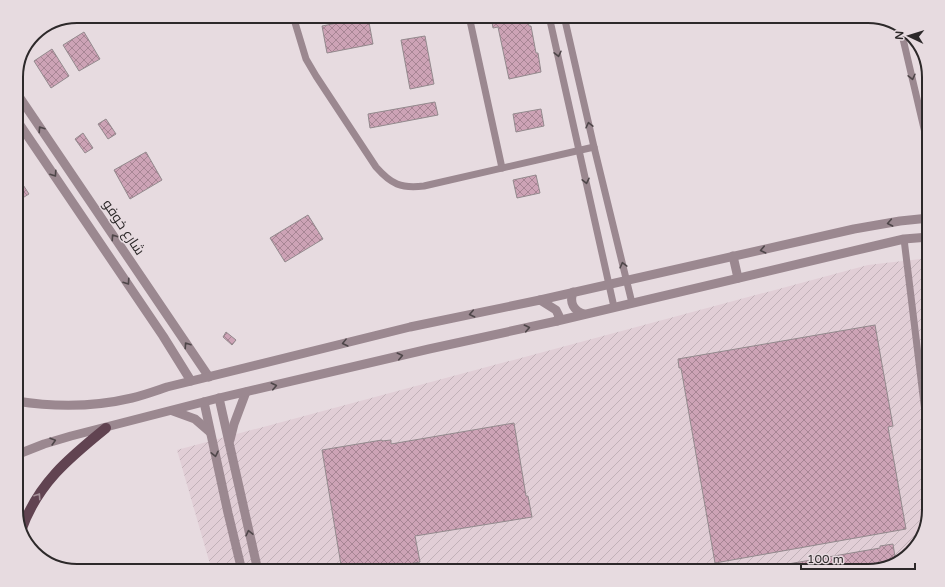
<svg xmlns="http://www.w3.org/2000/svg" width="945" height="587" font-family="'Varela Round',Cairo,sans-serif">
	<style>
		.industrial { fill: url(#industrial-furrows) }
		.building { fill: url(#building-cross-hatch); stroke: #93898d }
		.lines { fill: none; stroke-linecap: round; stroke-linejoin: round }
		.minor { stroke: #9b8890; stroke-width: 7 }
		.tertiary { stroke: #9b8890; stroke-width: 9 }
		.primary { stroke: #614351; stroke-width: 10 }
		.oneway { stroke: #4e4649 }
		.oneway2 { stroke: #a48f98 }
		.labels { text-anchor: middle; stroke-width: 3; stroke-linejoin: round; paint-order: stroke }
		.street-label { font-size: 14px; fill: #2d292a; stroke: #e7dbe0 }
		.rim { fill: none; stroke: #2d292a; stroke-width: 2 }
	</style>
	<defs>
		<pattern id="industrial-furrows" width="10" height="10" patternUnits="userSpaceOnUse"><rect width="10" height="10" fill="#e1ced6"/><path d="M-1 1l2-2M0 10L10 0M9 11l2-2" fill="none" stroke="#c1b1b8"/></pattern>
		<pattern id="building-cross-hatch" width="8" height="8" patternUnits="userSpaceOnUse"><rect width="8" height="8" fill="#cda3b6"/><path d="M0 0l8 8M0 8l8-8" fill="none" stroke="#a78594"/></pattern>
	</defs>
	<rect width="100%" height="100%" fill="#e7dbe0"/>
	<path class="industrial" d="M929,258V510L919,544L898,563L868,571H212L177,450L868,265Z"/>
	<g class="building">
		<path d="M491,16H527L529,26H531L536,53H538L541,72L509,79L498,27L493,28Z"/>
		<path d="M368,17L373,44L327,53L322,26Z"/>
		<path d="M84,32L100,59L79,71L63,45Z"/>
		<path d="M425,36L434,84L410,89L401,40Z"/>
		<path d="M52,49L69,76L51,88L34,61Z"/>
		<path d="M435,102L438,115L370,128L368,114Z"/>
		<path d="M541,109L544,126L516,132L513,114Z"/>
		<path d="M106,119L116,134L108,139L98,124Z"/>
		<path d="M83,133L93,148L85,153L75,139Z"/>
		<path d="M146,152L162,180L130,199L114,170Z"/>
		<path d="M16,174L29,194L16,202Z"/>
		<path d="M536,175L540,193L517,198L513,180Z"/>
		<path d="M308,215L323,239L285,262L270,238Z"/>
		<path d="M875,325L893,426L888,427L906,529L715,563L681,368H679L678,359Z"/>
		<path d="M226,332L236,340L232,345L223,337Z"/>
		<path d="M514,423L526,496H528L532,517L415,536L420,562L369,571H342L322,450L382,440V441L391,440V444Z"/>
		<path d="M893,544L896,563L868,571H766L765,568L880,548V546Z"/>
	</g>
	<g class="lines">
		<g class="minor">
			<path d="M293,16L306,59L316,76L376,167C391,184 401,189 424,186L594,147"/>
			<path d="M469,16L502,168"/>
			<path d="M549,16L614,307"/>
			<path d="M564,16L594,147L632,303"/>
			<path d="M900,26L929,150"/>
			<path d="M919,45L929,87"/>
			<path d="M904,239L929,445"/>
		</g>
		<g class="tertiary">
			<path d="M16,92L209,377"/>
			<path d="M16,119L163,336L191,381"/>
			<path d="M733,256L738,278"/>
			<path d="M573,292C569,303 574,311 584,314"/>
			<path d="M540,300L556,310L559,316L557,321"/>
			<path d="M219,398L258,571"/>
			<path d="M16,401C54,407 94,407 132,398C144,395 155,391 167,387L410,327L540,300L854,229L900,221L929,218"/>
			<path d="M204,402L228,513L242,571"/>
			<path d="M173,411L195,419L210,432"/>
			<path d="M230,440L234,424L246,392"/>
			<path d="M16,455L44,444L71,436L219,398L429,349L557,321L870,247L904,239L929,237"/>
		</g>
		<path class="primary" d="M21,531C37,484 69,458 106,428"/>
	</g>
	<defs><path id="oneway-chevron" d="M-2-3.5L2.5 0L-2 3.5" fill="none" stroke-width="1.6" stroke-linecap="round" stroke-linejoin="round"/></defs>
	<g class="oneway">
		<use href="#oneway-chevron" transform="translate(558 54) rotate(77)"/>
		<use href="#oneway-chevron" transform="translate(912 77) rotate(77)"/>
		<use href="#oneway-chevron" transform="translate(589 125) rotate(-103)"/>
		<use href="#oneway-chevron" transform="translate(41 129) rotate(-124)"/>
		<use href="#oneway-chevron" transform="translate(54 174) rotate(56)"/>
		<use href="#oneway-chevron" transform="translate(586 181) rotate(78)"/>
		<use href="#oneway-chevron" transform="translate(890 223) rotate(169)"/>
		<use href="#oneway-chevron" transform="translate(114 237) rotate(-124)"/>
		<use href="#oneway-chevron" transform="translate(763 250) rotate(167)"/>
		<use href="#oneway-chevron" transform="translate(623 265) rotate(-104)"/>
		<use href="#oneway-chevron" transform="translate(127 282) rotate(56)"/>
		<use href="#oneway-chevron" transform="translate(472 314) rotate(168)"/>
		<use href="#oneway-chevron" transform="translate(527 328) rotate(-12)"/>
		<use href="#oneway-chevron" transform="translate(345 343) rotate(166)"/>
		<use href="#oneway-chevron" transform="translate(187 345) rotate(-124)"/>
		<use href="#oneway-chevron" transform="translate(400 356) rotate(-13)"/>
		<use href="#oneway-chevron" transform="translate(274 386) rotate(-13)"/>
		<use href="#oneway-chevron" transform="translate(53 441) rotate(-16)"/>
		<use href="#oneway-chevron" transform="translate(215 454) rotate(78)"/>
		<use href="#oneway-chevron" transform="translate(249 533) rotate(-103)"/>
	</g>
	<use class="oneway2" href="#oneway-chevron" transform="translate(38 496) rotate(-56)"/>
	<g class="labels">
		<g class="street-label">
			<text transform="translate(124 227) rotate(56)" y="5">شارع خوفو</text>
		</g>
	</g>
	<path d="M0 0H945V587H0ZM77 23H868A54 54 0 0 1 922 77V510A54 54 0 0 1 868 564H77A54 54 0 0 1 23 510V77A54 54 0 0 1 77 23Z" fill="#e7dbe0" fill-rule="evenodd"/>
	<path class="rim" d="M77 23H868A54 54 0 0 1 922 77V510A54 54 0 0 1 868 564H77A54 54 0 0 1 23 510V77A54 54 0 0 1 77 23Z"/>
	<g transform="translate(909 36) rotate(274)" stroke="#e7dbe0" stroke-width="3" paint-order="stroke">
	<path d="M0-3L7 15L0 10L-7 15Z" fill="#2d292a"/>
	<text y="-6" font-size="11" font-weight="bold" text-anchor="middle" fill="#2d292a">N</text>
	</g>
	<path d="M801 563v6h114v-6" fill="none" stroke="#2d292a" stroke-width="2"/>
	<text x="807" y="563" font-size="12" fill="#2d292a" stroke="#e7dbe0" stroke-width="3" paint-order="stroke">100 m</text>
</svg>
